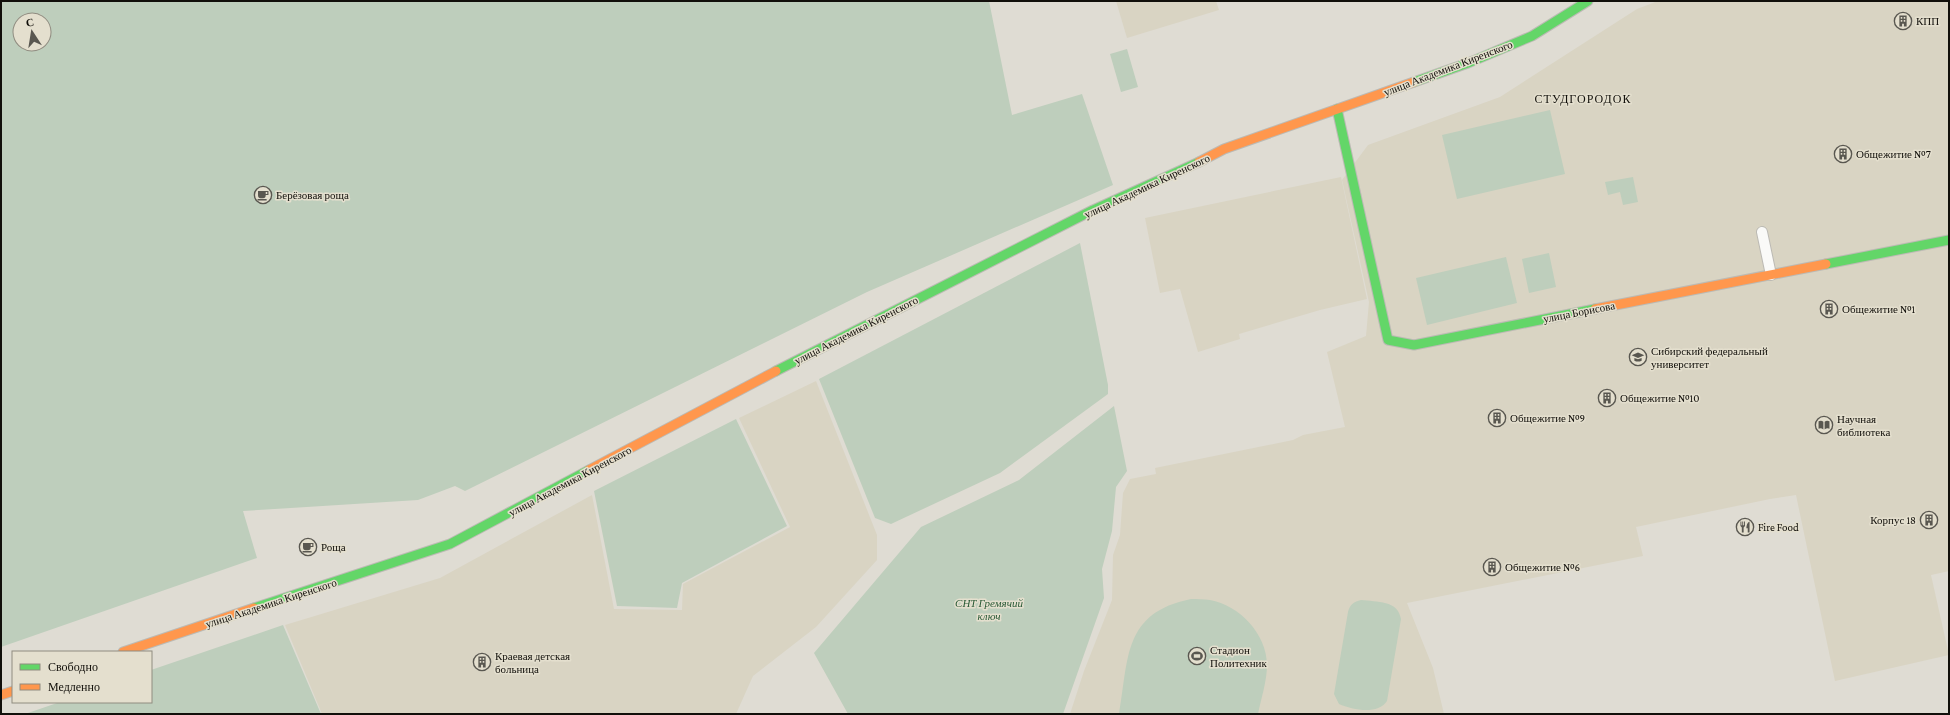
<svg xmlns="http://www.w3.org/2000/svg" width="1950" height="715" font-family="'Crimson Pro',serif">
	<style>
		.built { fill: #d9d4c3 }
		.green { fill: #becebc; fill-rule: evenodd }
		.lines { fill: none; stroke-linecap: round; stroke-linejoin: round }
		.street-casing { stroke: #bcbab4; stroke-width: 12 }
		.fast-casing { stroke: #bcbab4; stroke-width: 11 }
		.slow-casing { stroke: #bcbab4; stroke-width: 11 }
		.street { stroke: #fafaf8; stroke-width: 10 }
		.fast { stroke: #63d668; stroke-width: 9 }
		.slow { stroke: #ff974d; stroke-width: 9 }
		.labels { text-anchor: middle; stroke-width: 3; stroke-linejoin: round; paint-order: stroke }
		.poi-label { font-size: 11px; fill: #110f0a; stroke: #e4dfce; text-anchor: start }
		.street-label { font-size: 11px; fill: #110f0a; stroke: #e4dfce }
		.park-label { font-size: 11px; font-style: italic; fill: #285935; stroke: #e4dfce }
		.neighbourhood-label { font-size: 12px; letter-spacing: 1px; fill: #110f0a; stroke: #e4dfce }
	</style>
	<rect width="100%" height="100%" fill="#dfdcd3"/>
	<g class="built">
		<path d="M1116,1H1216L1219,10L1127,38Z"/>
		<path d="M1658,1H1949V571L1931,575L1949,655L1835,681L1796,495L1770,499L1636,527L1643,556L1407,603L1433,668L1444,714H1070L1084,671L1112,600L1113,555L1120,535L1123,493L1130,479L1156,474L1155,468L1293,440L1303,435L1345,427L1327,352L1366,336L1369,302L1342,180L1368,145L1500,97L1637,9Z"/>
		<path d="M1341,177L1367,299L1320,310L1239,334L1240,339L1198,352L1180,289L1160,293L1145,218Z"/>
		<path d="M816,381L877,535V560L816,627L753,676L736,714H322L285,625L440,578L592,495L614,609L682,610L683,584L790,527L739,418Z"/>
	</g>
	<g class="green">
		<path d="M1,1H989L1012,115L1082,94L1113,185L867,292L465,491L455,486L418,500L243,511L257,558L1,647ZM20,20H44V44H20Z"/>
		<path d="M1127,49L1138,87L1121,92L1110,54Z"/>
		<path d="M1550,110L1565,174L1457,199L1442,135Z"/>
		<path d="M1633,177L1638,202L1623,205L1620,192L1608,195L1605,182Z"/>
		<path d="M1080,243L1108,385V394L1000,473L891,524L875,518L819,379Z"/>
		<path d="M1549,253L1556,287L1529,293L1522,259Z"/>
		<path d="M1506,257L1517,303L1427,325L1416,278Z"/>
		<path d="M1114,406L1127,471L1116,487L1112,531L1102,569L1104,598L1063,714H848L814,653L921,527L1019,480Z"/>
		<path d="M736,419L787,526L682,583L677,608L617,606L594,491Z"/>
		<path d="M1191,599C1197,599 1204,599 1210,600C1239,605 1267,634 1267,665C1267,681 1261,699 1258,714H1119C1129,657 1123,613 1191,599Z"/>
		<path d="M1361,600C1377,602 1398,600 1401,619L1387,701C1378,715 1353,710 1339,704L1334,694L1348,612C1350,604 1354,602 1361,600Z"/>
		<path d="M283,625L321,714H25L60,702H151V670Z"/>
	</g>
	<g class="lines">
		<defs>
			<path id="street" d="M1762,232L1771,275"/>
			<g id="fast">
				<path d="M1414,82L1468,63L1532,36L1588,1"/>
				<path d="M1337,109L1388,340L1414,345L1595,309"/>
				<path d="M1826,264L1949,240"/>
				<path d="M776,371L1093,210L1199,162"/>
				<path d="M254,608L450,544L589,470"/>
			</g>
			<g id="slow">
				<path d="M1199,162L1224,149L1414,82"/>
				<path d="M1595,309L1826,264"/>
				<path d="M589,470L776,371"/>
				<path d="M123,652L254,608"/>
				<path d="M1,695L13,691"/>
			</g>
		</defs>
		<use href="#street" class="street-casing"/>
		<use href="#fast" class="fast-casing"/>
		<use href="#slow" class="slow-casing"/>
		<use href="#street" class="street"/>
		<use href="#fast" class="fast"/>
		<use href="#slow" class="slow"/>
	</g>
	<defs>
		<symbol id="building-ring" viewBox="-11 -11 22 22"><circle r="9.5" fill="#e4dfce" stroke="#595750" stroke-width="1.5"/><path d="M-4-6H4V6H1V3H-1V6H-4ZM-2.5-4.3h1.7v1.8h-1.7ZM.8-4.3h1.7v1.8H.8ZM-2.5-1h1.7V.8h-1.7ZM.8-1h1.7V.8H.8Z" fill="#595750"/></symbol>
		<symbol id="cafe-ring" viewBox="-11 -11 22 22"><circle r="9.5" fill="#e4dfce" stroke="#595750" stroke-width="1.5"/><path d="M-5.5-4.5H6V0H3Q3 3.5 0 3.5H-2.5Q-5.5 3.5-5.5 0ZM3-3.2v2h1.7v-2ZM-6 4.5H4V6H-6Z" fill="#595750"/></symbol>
		<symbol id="university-ring" viewBox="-11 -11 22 22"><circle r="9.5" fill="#e4dfce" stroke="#595750" stroke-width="1.5"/><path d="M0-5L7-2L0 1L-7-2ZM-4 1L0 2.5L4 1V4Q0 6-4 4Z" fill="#595750"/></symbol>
		<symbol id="library-ring" viewBox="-11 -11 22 22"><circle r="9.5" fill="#e4dfce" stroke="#595750" stroke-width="1.5"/><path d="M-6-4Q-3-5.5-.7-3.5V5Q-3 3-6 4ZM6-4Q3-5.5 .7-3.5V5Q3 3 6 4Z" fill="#595750"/></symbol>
		<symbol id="restaurant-ring" viewBox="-11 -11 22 22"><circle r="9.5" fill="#e4dfce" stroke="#595750" stroke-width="1.5"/><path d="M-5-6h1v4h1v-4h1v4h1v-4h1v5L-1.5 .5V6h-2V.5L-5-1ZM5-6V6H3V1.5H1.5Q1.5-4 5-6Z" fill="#595750"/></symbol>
		<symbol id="stadium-ring" viewBox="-11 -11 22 22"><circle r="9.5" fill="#e4dfce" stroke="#595750" stroke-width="1.5"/><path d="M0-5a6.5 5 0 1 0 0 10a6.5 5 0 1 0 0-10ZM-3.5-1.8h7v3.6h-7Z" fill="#595750"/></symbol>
	</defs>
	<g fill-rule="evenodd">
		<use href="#building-ring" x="1893" y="11" width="20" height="20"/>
		<use href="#building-ring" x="1833" y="144" width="20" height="20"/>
		<use href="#cafe-ring" x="253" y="185" width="20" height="20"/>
		<use href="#building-ring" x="1819" y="299" width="20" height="20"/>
		<use href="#university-ring" x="1628" y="347" width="20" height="20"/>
		<use href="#building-ring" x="1597" y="388" width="20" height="20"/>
		<use href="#building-ring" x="1487" y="408" width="20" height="20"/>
		<use href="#library-ring" x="1814" y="415" width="20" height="20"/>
		<use href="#building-ring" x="1919" y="510" width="20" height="20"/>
		<use href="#restaurant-ring" x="1735" y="517" width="20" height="20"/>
		<use href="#cafe-ring" x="298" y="537" width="20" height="20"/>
		<use href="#building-ring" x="1482" y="557" width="20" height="20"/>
		<use href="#stadium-ring" x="1187" y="646" width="20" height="20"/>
		<use href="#building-ring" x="472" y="652" width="20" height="20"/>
	</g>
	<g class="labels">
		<g class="poi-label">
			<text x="1916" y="25">КПП</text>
			<text x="1856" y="158">Общежитие №7</text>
			<text x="276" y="199">Берёзовая роща</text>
			<text x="1842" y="313">Общежитие №1</text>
			<text x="1651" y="355">Сибирский федеральный<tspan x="1651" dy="13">университет</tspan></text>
			<text x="1620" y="402">Общежитие №10</text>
			<text x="1510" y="422">Общежитие №9</text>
			<text x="1837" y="423">Научная<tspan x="1837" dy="13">библиотека</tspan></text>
			<text x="1916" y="524" text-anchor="end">Корпус 18</text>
			<text x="1758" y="531">Fire Food</text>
			<text x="321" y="551">Роща</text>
			<text x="1505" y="571">Общежитие №6</text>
			<text x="1210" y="654">Стадион<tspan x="1210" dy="13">Политехник</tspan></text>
			<text x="495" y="660">Краевая детская<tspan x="495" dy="13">больница</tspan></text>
		</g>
		<g class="street-label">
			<text transform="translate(1448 68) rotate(-21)" y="4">улица Академика Киренского</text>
			<text transform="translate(1147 186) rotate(-25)" y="4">улица Академика Киренского</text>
			<text transform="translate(1579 312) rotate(-11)" y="4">улица Борисова</text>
			<text transform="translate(856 330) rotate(-27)" y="4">улица Академика Киренского</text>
			<text transform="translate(570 481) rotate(-28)" y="4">улица Академика Киренского</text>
			<text transform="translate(271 603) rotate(-18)" y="4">улица Академика Киренского</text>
		</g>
		<g class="park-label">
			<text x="989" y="607">СНТ Гремячий<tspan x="989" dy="13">ключ</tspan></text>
		</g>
		<g class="neighbourhood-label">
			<text x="1583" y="103">СТУДГОРОДОК</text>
		</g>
	</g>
	<rect width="1950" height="715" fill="none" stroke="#110f0a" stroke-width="4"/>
	<rect x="12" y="651" width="140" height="52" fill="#e4dfce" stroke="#908c80"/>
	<rect x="20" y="664" width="20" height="6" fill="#63d668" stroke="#908c80"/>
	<text x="48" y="671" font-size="12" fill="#110f0a">Свободно</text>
	<rect x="20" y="684" width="20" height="6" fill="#ff974d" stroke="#908c80"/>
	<text x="48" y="691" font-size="12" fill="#110f0a">Медленно</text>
	<g transform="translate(32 32) rotate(348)"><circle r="19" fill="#e4dfce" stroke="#908c80"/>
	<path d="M0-3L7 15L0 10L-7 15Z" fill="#595750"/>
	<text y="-6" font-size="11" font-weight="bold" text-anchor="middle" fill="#110f0a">С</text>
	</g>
</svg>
